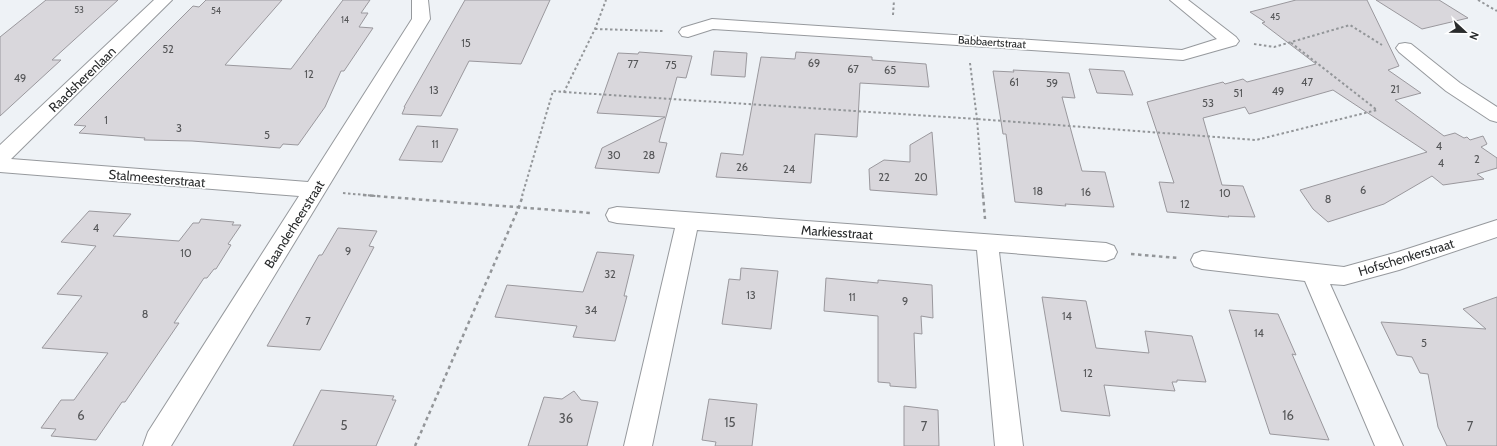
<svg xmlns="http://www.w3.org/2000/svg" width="1497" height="446" font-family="Cabin,sans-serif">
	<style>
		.building { fill: #d9d7dc; stroke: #9a989d }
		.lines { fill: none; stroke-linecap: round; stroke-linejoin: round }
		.street-casing { stroke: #96999d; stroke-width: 2 }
		.path-far1 { stroke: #939699; stroke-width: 2; stroke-dasharray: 2.5 2.5; stroke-linecap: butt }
		.path { stroke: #939699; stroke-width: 2.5; stroke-dasharray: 3.5 3.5; stroke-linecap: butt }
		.street { fill: #fff; fill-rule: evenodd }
		.labels { text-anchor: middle; stroke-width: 3.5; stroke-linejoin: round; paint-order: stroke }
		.far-number-label { font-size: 9px; fill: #555658 }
		.far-street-label { font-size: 11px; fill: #292b2c; stroke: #fff }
		.number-label { font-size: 11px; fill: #555658 }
		.street-label { font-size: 13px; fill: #292b2c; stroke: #fff }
		.near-number-label { font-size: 13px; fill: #555658 }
	</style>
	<rect width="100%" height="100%" fill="#eef2f6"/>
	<g class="building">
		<path d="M46,0H118L52,60H61L0,116V37Z"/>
		<path d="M206,0H282L225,65L291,69L343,0H370L361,13H368L359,27L373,28L344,71H341L325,107L298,145L283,144L280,148L192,141L144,140L145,138L79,133L86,126L74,125L193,6L199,7Z"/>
		<path d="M465,0H550L521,64L469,61L441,116L402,114L405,107H404Z"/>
		<path d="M1296,0H1367L1399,66L1388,70L1421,93L1395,100L1444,136L1455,133L1464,138L1467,137L1470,140L1483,136L1487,144L1481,147L1497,158V168L1477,174L1484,179L1443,185L1432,176L1384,204L1328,222L1313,209L1300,190L1427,152L1333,90L1249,114L1245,107L1203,118L1222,185L1243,186L1255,217L1228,216L1229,217L1167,212L1159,182L1174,183L1147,102L1223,82L1225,84L1243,79L1247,82L1316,64L1262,23L1265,22L1250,12Z"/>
		<path d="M1376,0H1439L1468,18L1422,29Z"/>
		<path d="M714,51L747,53L745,77L711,75Z"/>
		<path d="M639,52L692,56L686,78L677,77L659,142L667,143L659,173L595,168L602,148L665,117L597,113L618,53L638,54Z"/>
		<path d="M796,52L872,57V60L926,64L929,87L860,83L857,137L815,134L811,183L716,177L721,153L743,155L761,57L795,59Z"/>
		<path d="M1089,69L1124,71L1133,95L1097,93Z"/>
		<path d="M1013,70L1069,73L1075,98L1062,97L1082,171L1105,172L1114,207L1065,204L1066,206L1015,202L1006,134H1003L993,71L1014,72Z"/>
		<path d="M417,126L458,129L442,162L399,160Z"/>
		<path d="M932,132L937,195L870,190L869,169L884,160L910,162V145Z"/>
		<path d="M89,211L131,214L113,236L179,241L193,223H199L201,219L234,222L232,225H241L228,244L231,245L216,269H214L207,278H204L174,323H179L125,402H122L96,440L51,436L56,429L41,428L61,400H74L108,353L42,348L82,296L57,294L96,246L61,242Z"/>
		<path d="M338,228L377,231L369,246L374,247L320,350L267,346L319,255H322Z"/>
		<path d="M597,252L634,255L624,296H627L615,341L573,337L577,326L495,317L507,285L583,292Z"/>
		<path d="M741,268L778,271L771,329L722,324L729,279L740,280Z"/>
		<path d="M826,278L878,283V280L932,285L933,318L921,316L922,334L914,333L916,388L890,386V383L878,382V316L824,311Z"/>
		<path d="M1042,297L1086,301L1096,348L1149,353L1145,331L1192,336L1206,382L1177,380V382H1172L1175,391L1104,385L1110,416L1061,411Z"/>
		<path d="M1497,297V446H1447L1438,427L1428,374L1420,373L1412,357L1397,355L1381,322L1486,329L1463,309Z"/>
		<path d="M1229,310L1278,314L1296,355L1292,354L1329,440L1270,434Z"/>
		<path d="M321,390L394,396L392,400H396L376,446H293Z"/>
		<path d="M574,391L581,400L598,402L587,446H528L544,397L562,399Z"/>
		<path d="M709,399L757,404L752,446H715L716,442L702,440Z"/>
		<path d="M904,406L938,410L939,446H904Z"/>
	</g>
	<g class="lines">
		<defs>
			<g id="street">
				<path d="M154,0H172L11,159L308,182L412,19V0H428L430,19L171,446H143L148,432L299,196L0,172V145Z"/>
				<path d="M1170,0H1188L1236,37L1239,41L1236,45L1183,60L713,29L688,37L682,36L679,32L682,28L712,19L1182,50L1217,39Z"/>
				<path d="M1405,43L1411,44L1460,83L1497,107V122L1490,120L1446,91L1399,52L1396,48L1399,44Z"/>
				<path d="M617,207L1106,243L1114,246L1117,252L1114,258L1106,261L999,252L1023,446H995L977,250L697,230L652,446H624L675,228L617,223L609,221L606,215L609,209Z"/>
				<path d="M1497,220V237L1399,270L1344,285L1330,284L1403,446H1375L1305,281L1202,269L1194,266L1191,260L1194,254L1202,251L1344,267L1398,252Z"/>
			</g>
		</defs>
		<use href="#street" class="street-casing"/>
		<g class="path-far1">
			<path d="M1478,0L1497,11"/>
			<path d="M893,15L894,0"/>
			<path d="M595,29L664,31"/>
			<path d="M1254,44L1274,47L1350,25L1382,45"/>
			<path d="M970,63L977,119L983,196"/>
			<path d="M564,92L977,119L1256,140L1377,110L1290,42"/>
			<path d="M343,193L376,196"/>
			<path d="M522,196L553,91L564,92L595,29L606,0"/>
		</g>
		<g class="path">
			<path d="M363,195L591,213"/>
			<path d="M983,195L985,219"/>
			<path d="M1131,254L1178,258"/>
			<path d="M415,446L519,207L523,195"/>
		</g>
		<use href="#street" class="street"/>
	</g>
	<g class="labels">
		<g class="far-number-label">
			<text x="79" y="13">53</text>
			<text x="216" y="14">54</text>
			<text x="1275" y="20">45</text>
			<text x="345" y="23">14</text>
		</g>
		<g class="far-street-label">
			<text transform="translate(992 42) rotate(4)" y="4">Babbaertstraat</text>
		</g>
		<g class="number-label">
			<text x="466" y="47">15</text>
			<text x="168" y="53">52</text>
			<text x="814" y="67">69</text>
			<text x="633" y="68">77</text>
			<text x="671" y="69">75</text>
			<text x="853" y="73">67</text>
			<text x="890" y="74">65</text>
			<text x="309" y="78">12</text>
			<text x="20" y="82">49</text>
			<text x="1014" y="86">61</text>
			<text x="1307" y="86">47</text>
			<text x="1052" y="87">59</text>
			<text x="1395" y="93">21</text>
			<text x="434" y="94">13</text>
			<text x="1278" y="95">49</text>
			<text x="1238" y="97">51</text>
			<text x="1208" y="107">53</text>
			<text x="106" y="124">1</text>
			<text x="179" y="132">3</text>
			<text x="267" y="139">5</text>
			<text x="435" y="148">11</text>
			<text x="1439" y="150">4</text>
			<text x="614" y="159">30</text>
			<text x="649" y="159">28</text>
			<text x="1477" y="163">2</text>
			<text x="1441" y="167">4</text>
			<text x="742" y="171">26</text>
			<text x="789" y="173">24</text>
			<text x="884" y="181">22</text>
			<text x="921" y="181">20</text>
			<text x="1363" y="194">6</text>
			<text x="1038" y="195">18</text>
			<text x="1086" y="196">16</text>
			<text x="1225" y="197">10</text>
			<text x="1328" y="203">8</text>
			<text x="1185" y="208">12</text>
			<text x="96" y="232">4</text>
			<text x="348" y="255">9</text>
			<text x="186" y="257">10</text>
			<text x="610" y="278">32</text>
			<text x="751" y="299">13</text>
			<text x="852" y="301">11</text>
			<text x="905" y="305">9</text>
			<text x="591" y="314">34</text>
			<text x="145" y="318">8</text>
			<text x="1067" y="320">14</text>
			<text x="308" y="325">7</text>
			<text x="1259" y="337">14</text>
			<text x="1424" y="347">5</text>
			<text x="1088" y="377">12</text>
		</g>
		<g class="street-label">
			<text transform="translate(82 79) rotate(-44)" y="5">Raadsherenlaan</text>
			<text transform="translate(157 178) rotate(5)" y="5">Stalmeesterstraat</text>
			<text transform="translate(294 224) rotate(-58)" y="5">Baanderheerstraat</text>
			<text transform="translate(837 232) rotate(4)" y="5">Markiesstraat</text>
			<text transform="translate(1406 257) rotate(-17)" y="5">Hofschenkerstraat</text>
		</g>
		<g class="near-number-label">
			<text x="81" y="420">6</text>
			<text x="1288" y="420">16</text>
			<text x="566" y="423">36</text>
			<text x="730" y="427">15</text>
			<text x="344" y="430">5</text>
			<text x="924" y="431">7</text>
			<text x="1470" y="431">7</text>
		</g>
	</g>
	<g transform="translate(1465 32) rotate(112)" stroke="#ffffff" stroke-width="3" paint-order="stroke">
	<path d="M0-3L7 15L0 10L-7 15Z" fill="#292b2c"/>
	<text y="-6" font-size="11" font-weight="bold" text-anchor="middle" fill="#292b2c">N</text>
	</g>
</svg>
